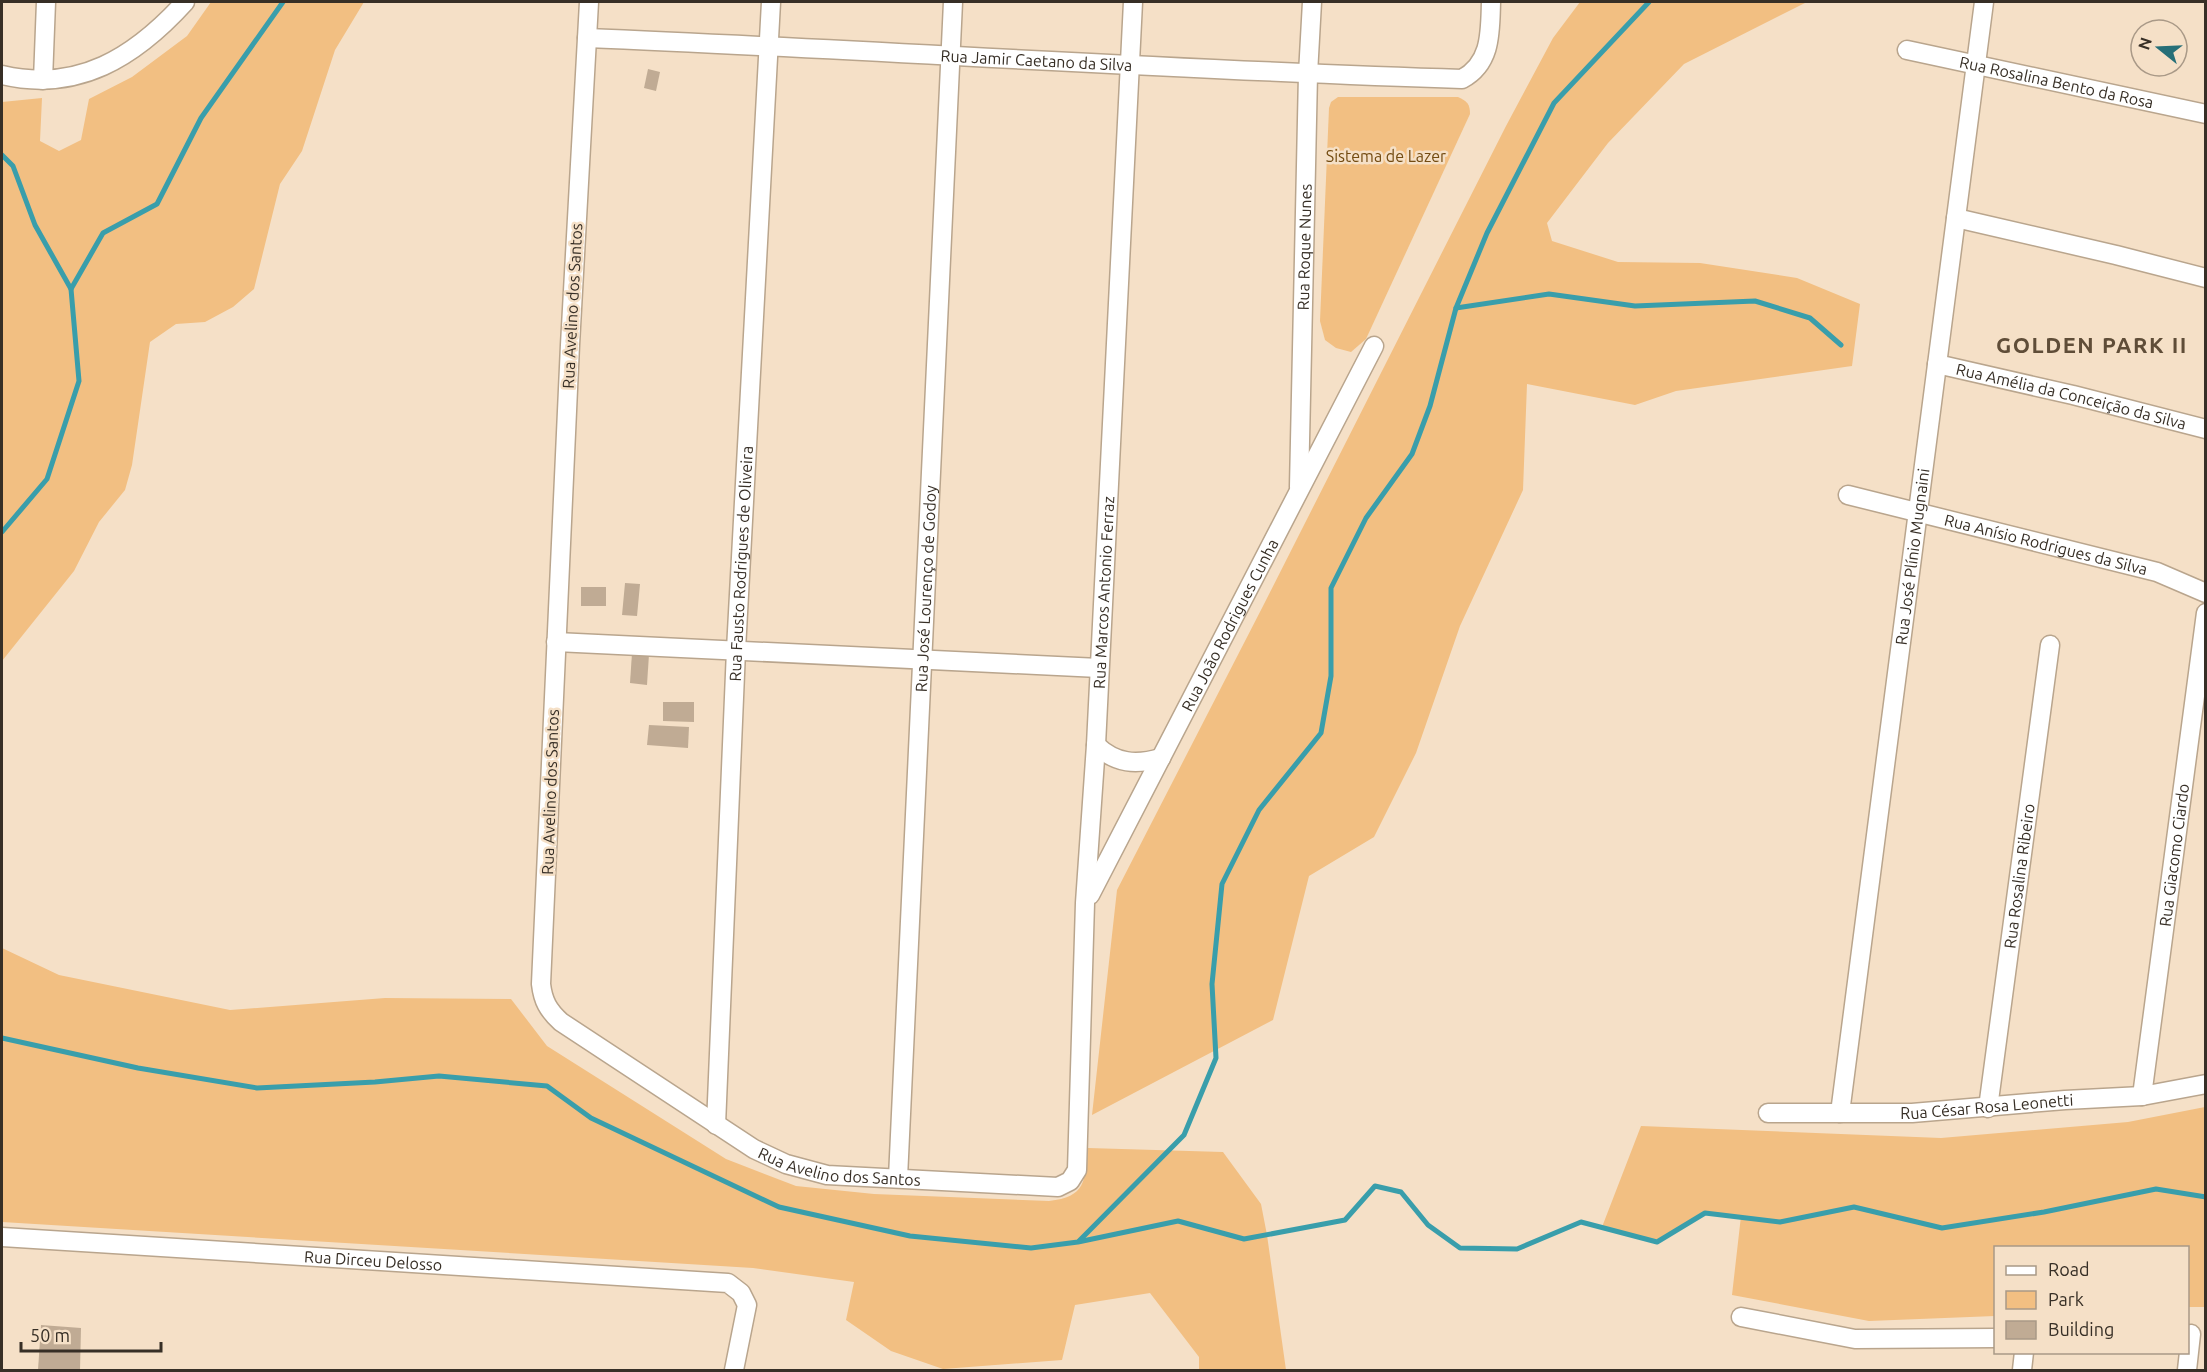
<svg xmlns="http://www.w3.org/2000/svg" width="2207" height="1372" font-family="Ubuntu,sans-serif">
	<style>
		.green { fill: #f2bf82 }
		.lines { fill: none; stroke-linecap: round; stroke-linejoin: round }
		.stream { stroke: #399eab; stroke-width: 5 }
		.building { fill: #c0ab94 }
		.street-casing { stroke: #b9a58d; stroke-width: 21 }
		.street { stroke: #fff; stroke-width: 18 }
		.labels { text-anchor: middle; stroke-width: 5; stroke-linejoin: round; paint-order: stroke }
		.street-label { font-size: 16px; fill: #372f26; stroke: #f5e0c7 }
		.park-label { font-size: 16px; fill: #734b11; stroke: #f5e0c7 }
		.district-label { font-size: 22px; font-weight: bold; letter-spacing: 1.5px; fill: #5f4d38; stroke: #f5e0c7 }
	</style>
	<rect width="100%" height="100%" fill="#f5e0c7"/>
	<g class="green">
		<path d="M211,2H364L335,50L302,151L280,184L254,289L233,307L205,322L176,324L150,342L132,465L125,490L99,522L74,571L2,661V102L42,98L40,141L59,151L81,140L89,99L132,77L187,36Z"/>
		<path d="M1580,2H1807L1684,64L1608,143L1547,223L1552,241L1618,262L1700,263L1797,278L1860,304L1852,366L1676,391L1635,405L1527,384L1523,490L1460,626L1416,753L1374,837L1309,876L1273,1020L1092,1115L1117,890L1262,608L1506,126L1553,38Z"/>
		<path d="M1338,97H1458C1467,101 1470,104 1470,114L1366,339L1351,352L1336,348L1325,340L1320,321L1329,108L1331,102Z"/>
		<path d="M2,948L59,975L230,1010L385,998L511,999L547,1046L726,1159L796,1186L874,1194L1049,1201C1086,1197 1085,1181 1088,1148L1223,1152L1261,1204L1267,1235L1286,1370H1199V1357L1150,1293L1075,1305L1062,1360L943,1369L891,1351L846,1320L854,1282L753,1268L2,1222Z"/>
		<path d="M2205,1107V1307H2188V1248H1996L1995,1316L1869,1321L1732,1295L1741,1216L1705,1213L1657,1242L1602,1227L1641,1126L1941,1138L2128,1122Z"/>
	</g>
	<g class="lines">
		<g class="stream">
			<path d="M2,155L13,166L35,225L71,289"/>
			<path d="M1456,308L1549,294L1635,306L1755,301L1810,318L1841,345"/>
			<path d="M2,532L47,479L79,381L71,289L103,233L157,204L201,118L283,2"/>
			<path d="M2,1038L138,1068L257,1088L375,1082L439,1076L547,1086L591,1118L779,1207L910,1236L1031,1248L1078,1242L1178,1221L1244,1239L1345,1220L1375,1186L1401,1192L1428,1225L1460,1248L1517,1249L1581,1222L1657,1242L1705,1213L1780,1222L1854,1207L1942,1228L2044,1212L2156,1189L2206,1197"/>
			<path d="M1079,1241L1184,1135L1216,1058L1212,984L1222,884L1259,810L1321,733L1331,676V588L1366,518L1412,454L1430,406L1456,308L1487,233L1554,103L1649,2"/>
		</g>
	</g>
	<g class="building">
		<path d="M648,69L660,72L656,91L644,88Z"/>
		<path d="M625,583L640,584L637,616L622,615Z"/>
		<rect x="581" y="587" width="25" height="19"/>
		<path d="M632,653L649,654L647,685L630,683Z"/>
		<path d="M663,702H694V722L663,721Z"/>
		<path d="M649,725L689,727L688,748L647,745Z"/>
		<path d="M41,1325L81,1328L80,1370H38Z"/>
	</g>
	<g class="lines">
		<defs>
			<g id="street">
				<path id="s1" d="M589,2L570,345L541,984C543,1001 548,1010 561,1022L754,1149L786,1164L827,1175L1058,1187L1070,1181L1077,1170L1085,903L1096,745L1133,2"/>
				<path id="s2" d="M587,38C879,50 1170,70 1462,79C1492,63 1490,31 1491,2"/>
				<path id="s3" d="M1907,50L2206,114"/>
				<path d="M2,75C78,93 135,57 185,2"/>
				<path d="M43,80L46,2"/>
				<path d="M1956,218L2116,255L2206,278"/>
				<path id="s4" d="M1937,364L2073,395L2206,429"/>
				<path id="s5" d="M1299,487L1308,74L1312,2"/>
				<path id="s6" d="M1848,495L2157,572L2206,593"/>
				<path d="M556,642L1099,668"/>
				<path d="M1096,745C1116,764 1136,765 1161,758"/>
				<path id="s7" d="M1090,895L1374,346"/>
				<path id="s8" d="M2142,1096L2206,613"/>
				<path id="s9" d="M1988,1108L2050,645"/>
				<path id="s10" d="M1768,1113H1912L2065,1100L2142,1096L2206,1084"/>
				<path id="s11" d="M1840,1113L1984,2"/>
				<path id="s12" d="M716,1125L736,650L771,2"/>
				<path id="s13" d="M898,1178L953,2"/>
				<path id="s14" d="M2,1237L728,1283L741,1293L747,1305L734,1370"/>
				<path d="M1741,1317L1855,1339L1996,1338"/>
				<path d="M2022,1370L2024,1352"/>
				<path d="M2187,1370L2191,1334"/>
			</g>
		</defs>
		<use href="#street" class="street-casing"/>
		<use href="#street" class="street"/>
	</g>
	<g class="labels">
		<g class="street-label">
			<text dy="6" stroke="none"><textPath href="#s2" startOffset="450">Rua Jamir Caetano da Silva</textPath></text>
			<text dy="6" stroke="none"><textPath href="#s3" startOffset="153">Rua Rosalina Bento da Rosa</textPath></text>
			<text dy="6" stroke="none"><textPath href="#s5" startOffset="240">Rua Roque Nunes</textPath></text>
			<text transform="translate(572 306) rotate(-87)" y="6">Rua Avelino dos Santos</text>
			<text dy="6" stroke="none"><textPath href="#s4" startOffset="138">Rua Amélia da Conceição da Silva</textPath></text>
			<text dy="6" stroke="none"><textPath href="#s6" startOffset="204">Rua Anísio Rodrigues da Silva</textPath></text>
			<text dy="6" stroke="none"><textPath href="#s11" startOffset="561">Rua José Plínio Mugnaini</textPath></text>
			<text dy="6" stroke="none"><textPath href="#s12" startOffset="562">Rua Fausto Rodrigues de Oliveira</textPath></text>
			<text dy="6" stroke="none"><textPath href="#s13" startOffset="590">Rua José Lourenço de Godoy</textPath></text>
			<text dy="6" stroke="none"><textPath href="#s1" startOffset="2172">Rua Marcos Antonio Ferraz</textPath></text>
			<text dy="6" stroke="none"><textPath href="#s7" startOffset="304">Rua João Rodrigues Cunha</textPath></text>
			<text transform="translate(550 792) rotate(-88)" y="6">Rua Avelino dos Santos</text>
			<text dy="6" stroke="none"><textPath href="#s8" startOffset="243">Rua Giacomo Ciardo</textPath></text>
			<text dy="6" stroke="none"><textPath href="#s9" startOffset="234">Rua Rosalina Ribeiro</textPath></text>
			<text dy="6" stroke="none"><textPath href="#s10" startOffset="219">Rua César Rosa Leonetti</textPath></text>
			<text dy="6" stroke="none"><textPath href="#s1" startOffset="1347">Rua Avelino dos Santos</textPath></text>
			<text dy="6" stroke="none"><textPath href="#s14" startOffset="372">Rua Dirceu Delosso</textPath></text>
		</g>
		<g class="park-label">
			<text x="1386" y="162">Sistema de Lazer</text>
		</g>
		<g class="district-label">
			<text x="2092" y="353">GOLDEN PARK II</text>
		</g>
	</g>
	<rect width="2207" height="1372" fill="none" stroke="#372f26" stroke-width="6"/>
	<rect x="1994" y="1246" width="195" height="108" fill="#f5e0c7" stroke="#a99987" stroke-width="1.5"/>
	<rect x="2006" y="1266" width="30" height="9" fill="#ffffff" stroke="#a99987" stroke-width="1.5"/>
	<text x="2048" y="1276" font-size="18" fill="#372f26">Road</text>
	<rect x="2006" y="1291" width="30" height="18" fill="#f2bf82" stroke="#a99987" stroke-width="1.5"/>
	<text x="2048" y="1306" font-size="18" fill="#372f26">Park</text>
	<rect x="2006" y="1321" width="30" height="18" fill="#c0ab94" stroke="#a99987" stroke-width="1.5"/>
	<text x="2048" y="1336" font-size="18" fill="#372f26">Building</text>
	<g transform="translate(2159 48) rotate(288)"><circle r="28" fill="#f5e0c7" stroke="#a99987" stroke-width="1.5"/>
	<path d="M0-4.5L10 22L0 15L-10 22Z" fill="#266f78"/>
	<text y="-9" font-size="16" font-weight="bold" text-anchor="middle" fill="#372f26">N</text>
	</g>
	<path d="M21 1342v9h140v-9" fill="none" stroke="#372f26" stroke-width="3"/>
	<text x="30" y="1342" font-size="18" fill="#372f26" stroke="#f5e0c7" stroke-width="4.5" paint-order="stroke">50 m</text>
</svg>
